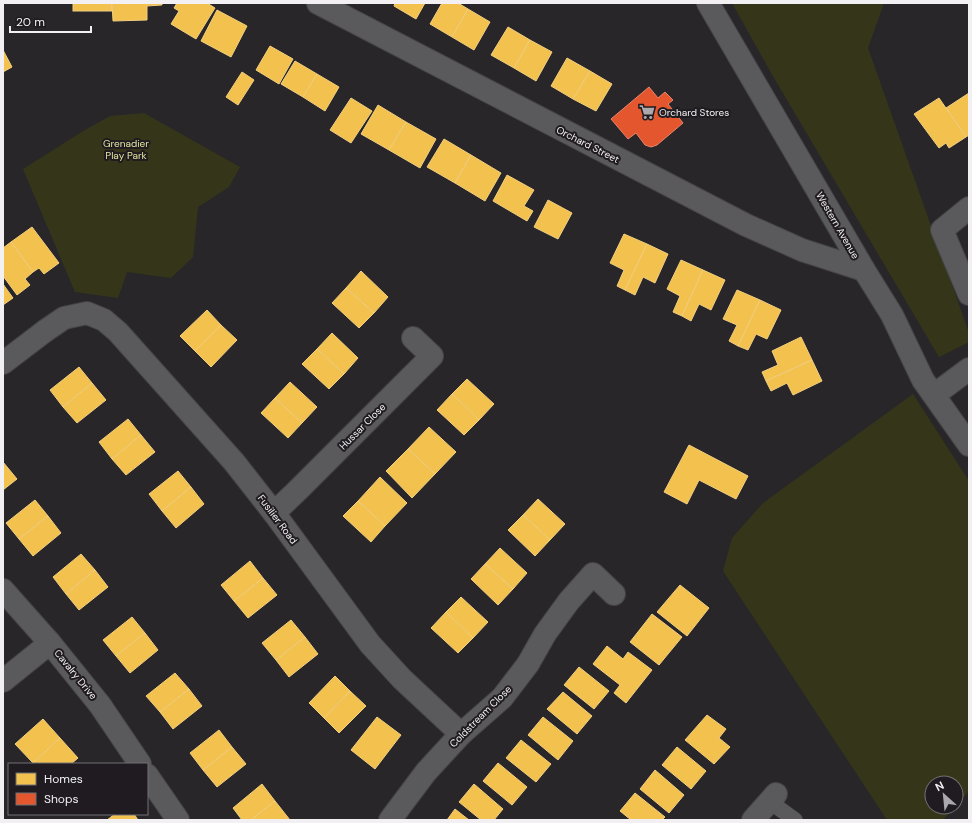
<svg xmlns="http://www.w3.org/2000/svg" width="972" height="823" font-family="'DM Sans',sans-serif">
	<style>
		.green { fill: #353619 }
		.homes { fill: #f2c14e; stroke: #f2cf80 }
		.shops { fill: #e4572e; stroke: #e88569 }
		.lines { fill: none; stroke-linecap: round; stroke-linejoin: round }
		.lane-casing { stroke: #464447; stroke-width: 16 }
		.street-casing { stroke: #464447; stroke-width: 24 }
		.secondary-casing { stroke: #464447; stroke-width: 24 }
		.lane { stroke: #5a595c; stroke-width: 15 }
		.street { stroke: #5a595c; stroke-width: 22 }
		.secondary { stroke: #5a595c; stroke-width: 22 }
		.labels { text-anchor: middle; stroke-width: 4; stroke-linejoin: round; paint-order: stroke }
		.poi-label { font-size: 10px; fill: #f2f0f3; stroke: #1f1b20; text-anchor: start }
		.park-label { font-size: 10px; fill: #e2e69f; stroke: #1f1b20 }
		.street-label { font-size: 10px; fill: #f2f0f3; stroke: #1f1b20 }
	</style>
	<rect width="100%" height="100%" fill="#282629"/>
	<g class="green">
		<path d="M732,3H884L868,48L969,333V342L939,357L774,78Z"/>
		<path d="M144,113L240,167L229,187L198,207L193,257L171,278L127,272L118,298L75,292L23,169L85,130L110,116Z"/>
		<path d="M913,394L969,481V791L956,805V783H932V807H954L943,820H887L723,571L732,538L763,503Z"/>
	</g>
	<g class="homes">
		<rect x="73" y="3" width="39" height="8"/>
		<path d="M112,3H162V5L147,6V20L113,21Z"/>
		<path d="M177,3H207L215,8L196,39L171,24L179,11L174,8Z"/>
		<path d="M395,3H425L416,19L394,6Z"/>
		<path d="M442,3H458L468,9L452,37L430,24Z"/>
		<path d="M468,9L490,22L474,50L452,37Z"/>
		<path d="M217,10L247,26L231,57L201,41Z"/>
		<path d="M508,27L530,40L514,68L491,55Z"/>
		<path d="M530,40L552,52L536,81L514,68Z"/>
		<path d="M270,46L293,59L279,84L256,70Z"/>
		<path d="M3,50L12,67L3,72Z"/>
		<path d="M567,58L590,71L573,99L551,86Z"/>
		<path d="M295,61L317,74L303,97L281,84Z"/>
		<path d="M590,71L612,84L596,111L573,99Z"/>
		<path d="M242,72L254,80L238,105L226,97Z"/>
		<path d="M317,74L339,87L325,111L303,97Z"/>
		<path d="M969,93V135L966,137L946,108Z"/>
		<path d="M351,98L372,111L351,143L330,130Z"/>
		<path d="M939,98L966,137L949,148L946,143L939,148L914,114Z"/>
		<path d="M378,105L406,122L389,150L361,134Z"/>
		<path d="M406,122L436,139L420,168L389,150Z"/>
		<path d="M444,139L471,155L455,183L427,167Z"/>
		<path d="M471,155L501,173L485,201L455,183Z"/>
		<path d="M507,175L534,190L524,206L533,211L527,221L493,201Z"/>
		<path d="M548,200L572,213L558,239L534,227Z"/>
		<path d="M32,227L59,263L44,274L39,268L33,272L11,242Z"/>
		<path d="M624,234L647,244L625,290L617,286L624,270L610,263Z"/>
		<path d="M11,242L33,272L25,279L30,285L17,295L3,276V248Z"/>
		<path d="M647,244L668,254L655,283L643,277L635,295L625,290Z"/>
		<path d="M681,260L703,270L682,316L673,312L680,296L667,289Z"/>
		<path d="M703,270L725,280L711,310L699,304L691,321L682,316Z"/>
		<path d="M361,271L388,297L374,313L346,288Z"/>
		<path d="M3,284L13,298L3,305Z"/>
		<path d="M346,288L374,313L359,328L332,303Z"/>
		<path d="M737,290L760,300L738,346L729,341L737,325L723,319Z"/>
		<path d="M760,300L781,310L767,339L756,334L748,350L738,346Z"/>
		<path d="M207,310L221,325L195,351L180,336Z"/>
		<path d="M221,325L237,340L211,367L195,351Z"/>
		<path d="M332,333L358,358L344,374L317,349Z"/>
		<path d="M801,337L812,360L766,381L762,372L778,365L772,351Z"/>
		<path d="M317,349L344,374L329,389L302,364Z"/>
		<path d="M812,360L822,381L793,395L787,383L771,391L766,381Z"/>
		<path d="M79,367L92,383L63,407L50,390Z"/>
		<path d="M467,379L494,404L479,420L452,394Z"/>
		<path d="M290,382L317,407L302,423L275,398Z"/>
		<path d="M92,383L106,400L77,423L63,407Z"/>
		<path d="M452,394L479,420L464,435L437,410Z"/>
		<path d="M275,398L302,423L288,438L261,413Z"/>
		<path d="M128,419L141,435L112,459L99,442Z"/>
		<path d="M429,427L456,452L435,474L408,449Z"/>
		<path d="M141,435L155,452L126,475L112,459Z"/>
		<path d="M689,445L748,476L736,499L699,480L687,504L664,492Z"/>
		<path d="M408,449L435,474L412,498L386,471Z"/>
		<path d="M3,462L17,479L3,490Z"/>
		<path d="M178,471L191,487L162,511L149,494Z"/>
		<path d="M380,477L407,503L385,526L358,501Z"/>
		<path d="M191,487L204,504L176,528L162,511Z"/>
		<path d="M538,499L565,524L550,540L523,515Z"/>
		<path d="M35,500L48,516L19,539L6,523Z"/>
		<path d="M358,501L385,526L371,542L343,516Z"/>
		<path d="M523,515L550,540L535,556L508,530Z"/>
		<path d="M48,516L61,533L33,556L19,539Z"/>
		<path d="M500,548L527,573L513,589L485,564Z"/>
		<path d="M81,554L95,570L66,594L53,577Z"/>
		<path d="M250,561L263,578L234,601L221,585Z"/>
		<path d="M485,564L513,589L498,605L471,579Z"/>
		<path d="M95,570L108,587L79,610L66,594Z"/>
		<path d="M263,578L277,595L248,618L234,601Z"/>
		<path d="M680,585L709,608L687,636L657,612Z"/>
		<path d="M461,597L488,622L473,638L446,612Z"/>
		<path d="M446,612L473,638L458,653L431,628Z"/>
		<path d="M652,614L682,637L659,665L630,642Z"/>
		<path d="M132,617L145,633L116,656L103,640Z"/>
		<path d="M291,620L305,637L276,660L262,643Z"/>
		<path d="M145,633L158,650L130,673L116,656Z"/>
		<path d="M305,637L318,654L289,677L276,660Z"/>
		<path d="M607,646L623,659L628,652L652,670L626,703L614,693L620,685L593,664Z"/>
		<path d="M579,667L609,691L594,709L564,685Z"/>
		<path d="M175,673L189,689L160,712L146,696Z"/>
		<path d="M335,676L350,691L324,718L309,703Z"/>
		<path d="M189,689L202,706L173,729L160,712Z"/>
		<path d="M350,691L366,706L339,733L324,718Z"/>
		<path d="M563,692L592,716L577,734L547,709Z"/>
		<path d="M707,715L726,729L719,738L730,747L714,764L685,740Z"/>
		<path d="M377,717L401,735L375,769L351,750Z"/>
		<path d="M543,717L573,741L558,760L528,735Z"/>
		<path d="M43,719L60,738L33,763L15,744Z"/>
		<path d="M219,730L232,747L203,770L190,753Z"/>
		<path d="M60,738L78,758L71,764H34L33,763Z"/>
		<path d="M521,740L551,764L536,782L506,758Z"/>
		<path d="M232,747L246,764L217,787L203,770Z"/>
		<path d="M677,747L706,771L691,789L662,765Z"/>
		<path d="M498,763L527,787L512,805L483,781Z"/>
		<path d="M655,770L684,795L669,813L640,789Z"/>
		<path d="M262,784L275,801L251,820H242L233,808Z"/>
		<path d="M474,784L503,809L494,820H481L459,802Z"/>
		<path d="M635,793L665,817L662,820H631L620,811Z"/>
		<path d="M275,801L290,820H251Z"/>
		<path d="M455,809L469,820H447Z"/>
		<path d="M115,814H134L138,820H107Z"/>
	</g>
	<path class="shops" d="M649,87L658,98L665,92L673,100L668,104L683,123L657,145L651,147L645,145L636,133L628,139L611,119Z"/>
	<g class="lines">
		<defs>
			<path id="lane" d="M769,801L795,820"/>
			<g id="street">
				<path d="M318,3L746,225L802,250L864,270"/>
				<path d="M969,208L942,230L969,294"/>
				<path d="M3,363L45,331L64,318L87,313L104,320L118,332L234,462L274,513L370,644L402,679L461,734"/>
				<path d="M934,395L969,369"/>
				<path d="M274,513L298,490L432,356L413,338"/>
				<path d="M3,590L50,643L100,705L140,764"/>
				<path d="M3,681L50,643"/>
				<path d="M147,775L178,820"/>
				<path d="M390,820L426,772L461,734L502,698L528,664L545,634L569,601L593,574L614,594"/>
				<path d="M753,820L776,794"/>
			</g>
			<path id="secondary" d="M708,3L864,270L892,315L923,380L969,445"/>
		</defs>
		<use href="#lane" class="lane-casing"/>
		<use href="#street" class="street-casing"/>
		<use href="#secondary" class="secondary-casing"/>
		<use href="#lane" class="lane"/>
		<use href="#street" class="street"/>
		<use href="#secondary" class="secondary"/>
	</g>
	<defs>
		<symbol id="supermarket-bare" viewBox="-9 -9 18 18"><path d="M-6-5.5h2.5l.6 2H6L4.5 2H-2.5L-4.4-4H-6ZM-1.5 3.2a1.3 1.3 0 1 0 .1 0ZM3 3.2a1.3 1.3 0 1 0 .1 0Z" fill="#aba9ac" stroke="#1f1b20" stroke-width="2.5" paint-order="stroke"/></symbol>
	</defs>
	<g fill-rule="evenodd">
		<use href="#supermarket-bare" x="636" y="101" width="22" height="22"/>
	</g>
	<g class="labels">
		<g class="poi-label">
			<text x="659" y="116">Orchard Stores</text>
		</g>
		<g class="park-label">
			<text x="126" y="147">Grenadier<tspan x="126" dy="12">Play Park</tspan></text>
		</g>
		<g class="street-label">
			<text transform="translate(588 144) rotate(27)" y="4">Orchard Street</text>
			<text transform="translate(838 225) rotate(60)" y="4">Western Avenue</text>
			<text transform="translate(362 426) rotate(-45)" y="4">Hussar Close</text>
			<text transform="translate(278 519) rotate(53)" y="4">Fusilier Road</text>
			<text transform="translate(76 674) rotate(51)" y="4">Cavalry Drive</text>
			<text transform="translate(480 716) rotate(-45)" y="4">Coldstream Close</text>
		</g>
	</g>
	<rect width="972" height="823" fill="none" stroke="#f2f0f3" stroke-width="8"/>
	<rect x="8" y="763" width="140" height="52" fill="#1f1b20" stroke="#737074"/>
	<rect x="16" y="773" width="20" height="12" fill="#f2c14e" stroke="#737074"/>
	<text x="44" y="783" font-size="12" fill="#f2f0f3">Homes</text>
	<rect x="16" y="793" width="20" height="12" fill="#e4572e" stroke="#737074"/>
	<text x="44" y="803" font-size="12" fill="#f2f0f3">Shops</text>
	<g transform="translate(944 795) rotate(333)"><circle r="19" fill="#1f1b20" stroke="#737074"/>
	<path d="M0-3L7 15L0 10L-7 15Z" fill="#aba9ac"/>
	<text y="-6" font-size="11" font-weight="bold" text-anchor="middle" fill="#f2f0f3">N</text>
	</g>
	<path d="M10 26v6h81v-6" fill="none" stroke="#f2f0f3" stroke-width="2"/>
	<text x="16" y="26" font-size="12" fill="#f2f0f3" stroke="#1f1b20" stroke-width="3" paint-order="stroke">20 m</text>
</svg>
